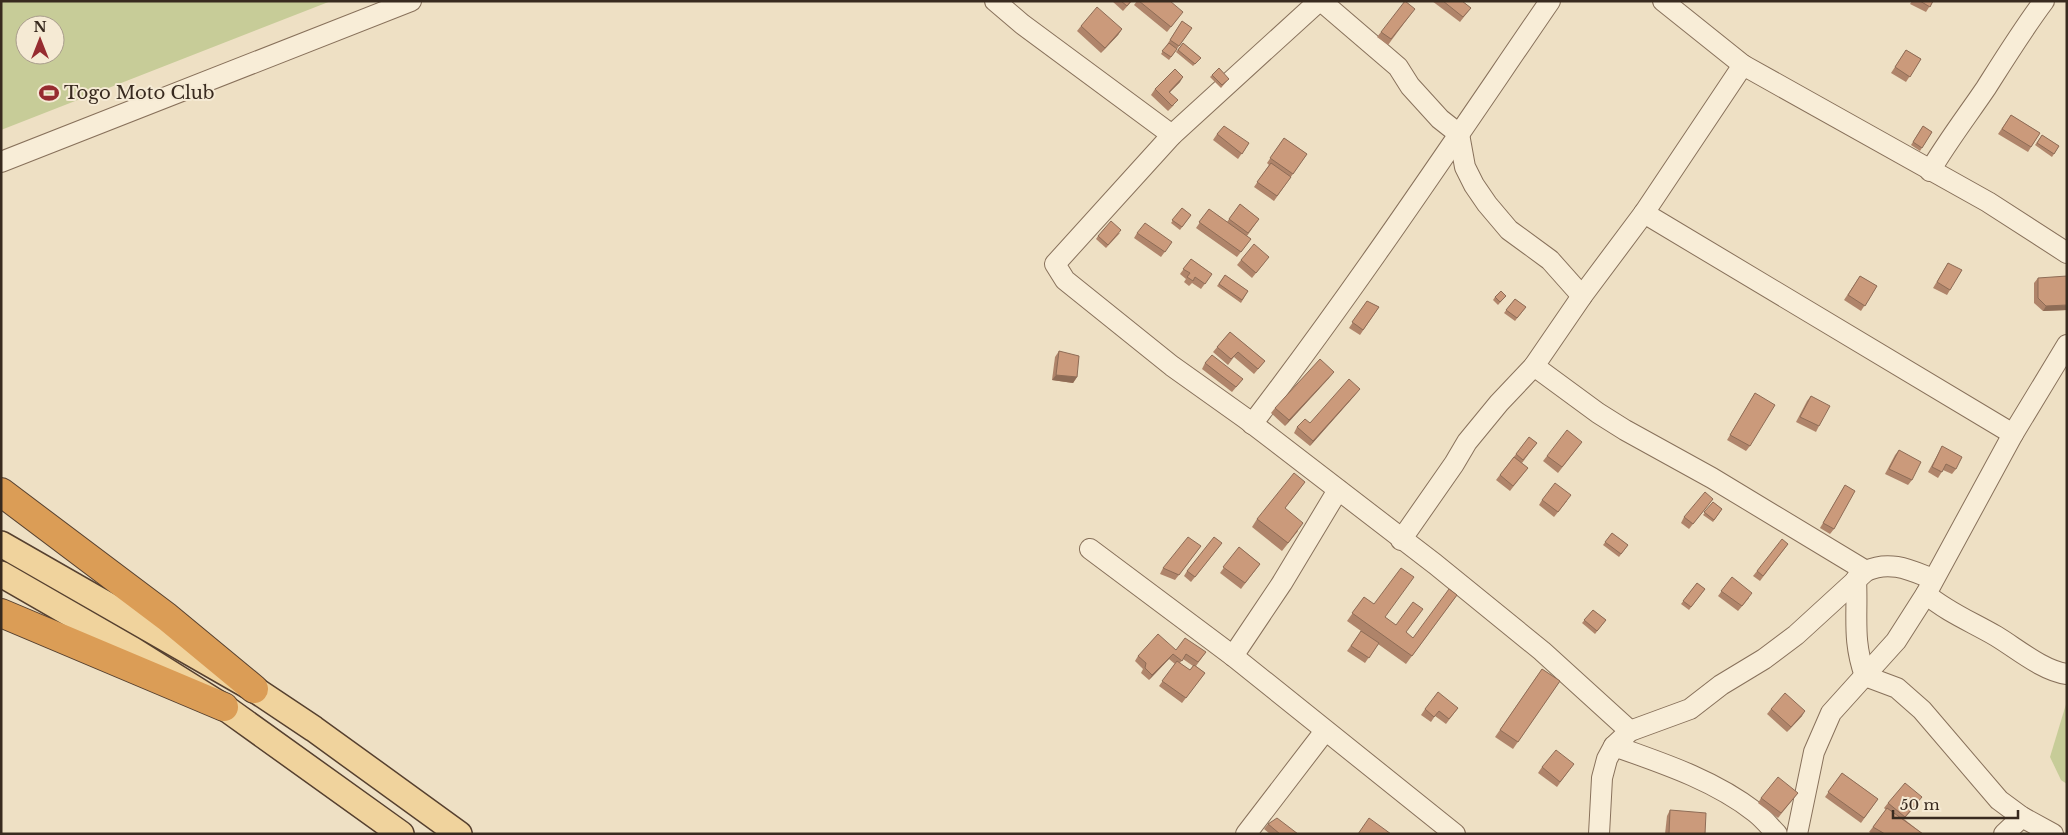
<svg xmlns="http://www.w3.org/2000/svg" width="2068" height="835" font-family="'Libre Baskerville',serif">
	<style>
		.green { fill: #c7cc98; fill-rule: evenodd }
		.lines { fill: none; stroke-linecap: round; stroke-linejoin: round }
		.minor-casing { stroke: #88715b; stroke-width: 22 }
		.major-casing { stroke: #56402f; stroke-width: 28 }
		.highway-casing { stroke: #56402f; stroke-width: 30 }
		.minor { stroke: #f8edd7; stroke-width: 20 }
		.major { stroke: #f0d39d; stroke-width: 25 }
		.highway { stroke: #db9d56; stroke-width: 28 }
		.wall { fill: #af846a; fill-rule: evenodd }
		.shaded-wall { fill: #8e6c56 }
		.building { fill: #cb9a7b; stroke: #8e6c56 }
		.labels { text-anchor: middle; stroke-width: 4; stroke-linejoin: round; paint-order: stroke }
		.poi-label { font-size: 18px; fill: #382a1f; stroke: #f5ead4; text-anchor: start }
	</style>
	<rect width="100%" height="100%" fill="#eee0c4"/>
	<g class="green">
		<path d="M1,1H331L1,130ZM25,25H55V55H25Z"/>
		<path d="M2067,701V784L2061,780L2050,757Z"/>
	</g>
	<g class="lines">
		<defs>
			<g id="minor">
				<path d="M995,1L1022,24L1172,135"/>
				<path d="M1319,1L1172,135L1055,264L1065,280L1172,366L1245,418L1435,564L1542,651L1630,731"/>
				<path d="M1321,1L1398,67L1410,86L1440,119L1459,134L1465,167L1474,185L1487,204L1509,230L1550,260L1582,296"/>
				<path d="M1663,1L1743,65L1988,202L2067,253"/>
				<path d="M1,162L411,1"/>
				<path d="M1930,171C1947,142 1967,116 1986,88C2005,58 2023,29 2044,1"/>
				<path d="M1644,213L2013,434"/>
				<path d="M2067,345L2013,434L1926,594C1947,612 1972,622 1996,636C2016,648 2043,671 2067,674"/>
				<path d="M1534,366L1598,413L1625,430L1712,478L1866,571"/>
				<path d="M1252,424C1357,287 1452,144 1550,1"/>
				<path d="M1401,540L1454,464L1467,442L1499,403L1534,366L1582,296L1644,213L1743,65"/>
				<path d="M1090,549L1233,656L1455,834"/>
				<path d="M1856,579C1858,617 1852,639 1865,676L1897,688L1922,710L1999,800L2022,817L2053,834"/>
				<path d="M1233,656L1282,583L1338,490"/>
				<path d="M1614,746C1662,763 1714,780 1755,812C1763,818 1770,827 1777,834"/>
				<path d="M1246,834L1325,731"/>
				<path d="M1599,834L1602,778L1607,759L1614,746L1630,731L1690,709L1721,685L1764,659L1796,635L1866,571C1890,560 1910,570 1933,579"/>
				<path d="M1797,834L1814,752L1831,713L1896,641L1926,594"/>
				<path d="M2004,834L2022,817"/>
			</g>
			<g id="major">
				<path d="M1,544L254,689L314,729L459,834"/>
				<path d="M1,574L133,650L224,707L401,834"/>
			</g>
			<g id="highway">
				<path d="M1,492L167,617L254,689"/>
				<path d="M1,613L224,707"/>
			</g>
		</defs>
		<use href="#minor" class="minor-casing"/>
		<use href="#major" class="major-casing"/>
		<use href="#highway" class="highway-casing"/>
		<use href="#minor" class="minor"/>
		<use href="#major" class="major"/>
		<use href="#highway" class="highway"/>
	</g>
	<g class="wall">
		<path d="M1112,1H1132L1123,11Z"/>
		<path d="M1137,1H1170L1179,17L1167,32L1134,5Z"/>
		<path d="M1432,1H1462L1471,8L1460,22Z"/>
		<path d="M1912,1H1933L1926,12L1910,4Z"/>
		<path d="M1411,14L1388,45L1377,37L1381,32Z"/>
		<path d="M1182,21L1192,28L1177,49L1173,46L1177,49L1169,60L1161,54Z"/>
		<path d="M1081,26L1122,29L1118,35L1101,53L1077,31Z"/>
		<path d="M1183,43L1201,58L1193,66L1176,52Z"/>
		<path d="M1906,50L1921,59L1906,82L1891,73Z"/>
		<path d="M1212,75L1227,81L1221,88L1210,77Z"/>
		<path d="M1180,82L1170,92L1174,105L1168,111L1151,95L1155,89Z"/>
		<path d="M2011,115L2040,133L2028,152L1998,134Z"/>
		<path d="M1923,126L1932,132L1920,151L1911,145Z"/>
		<path d="M1217,134L1249,143L1238,159L1213,140Z"/>
		<path d="M2042,135L2059,146L2052,157L2035,145Z"/>
		<path d="M1284,138L1307,154L1274,201L1254,187L1269,165L1267,163Z"/>
		<path d="M1240,204L1259,219L1247,236L1251,239L1237,257L1196,228L1209,209L1227,222Z"/>
		<path d="M1182,208L1191,215L1180,230L1171,223Z"/>
		<path d="M1120,233L1106,248L1096,239L1098,236Z"/>
		<path d="M1137,233L1172,242L1161,257L1134,238Z"/>
		<path d="M1191,259L1212,274L1201,289L1192,283L1189,286L1184,282L1186,279L1180,274Z"/>
		<path d="M1241,260L1265,262L1252,278L1237,265Z"/>
		<path d="M1948,263L1950,290L1947,295L1933,288Z"/>
		<path d="M1225,275L1248,291L1241,303L1217,286Z"/>
		<path d="M1860,276L1877,286L1861,311L1844,300Z"/>
		<path d="M2038,278L2067,310L2043,311L2034,303V283Z"/>
		<path d="M1506,296L1498,305L1493,300L1495,297Z"/>
		<path d="M1515,299L1526,307L1515,321L1504,313Z"/>
		<path d="M1367,301L1379,307L1360,335L1349,328Z"/>
		<path d="M1230,332L1265,361L1254,374L1234,357L1228,365L1213,352Z"/>
		<path d="M1059,351L1077,377L1073,383L1052,380L1055,357Z"/>
		<path d="M1205,363L1243,379L1232,392L1202,369Z"/>
		<path d="M1330,377L1285,426L1271,413L1275,408Z"/>
		<path d="M1755,393L1750,446L1746,451L1727,440Z"/>
		<path d="M1356,394L1310,446L1294,433L1297,427L1310,423Z"/>
		<path d="M1811,396L1819,426L1816,432L1796,422L1807,401Z"/>
		<path d="M1529,437L1537,443L1522,463L1528,468L1510,491L1496,480Z"/>
		<path d="M1582,442L1558,473L1543,461L1547,456Z"/>
		<path d="M1942,446L1956,469L1952,474L1943,470L1938,478L1928,472L1939,452Z"/>
		<path d="M1899,450L1912,480L1908,485L1885,474L1895,455Z"/>
		<path d="M1305,482L1285,508L1298,531L1282,551L1252,527L1257,519Z"/>
		<path d="M1845,485L1834,529L1830,534L1820,528Z"/>
		<path d="M1713,499L1689,529L1681,523L1684,517Z"/>
		<path d="M1542,500L1567,501L1554,517L1539,505Z"/>
		<path d="M1713,502L1722,509L1713,522L1703,515Z"/>
		<path d="M1612,533L1628,545L1619,557L1603,545Z"/>
		<path d="M1222,543L1191,582L1184,576L1187,571Z"/>
		<path d="M1788,544L1760,581L1753,576L1757,571Z"/>
		<path d="M1201,546L1175,580L1160,574L1163,568Z"/>
		<path d="M1239,547L1260,564L1241,589L1220,573Z"/>
		<path d="M1732,577L1749,598L1738,611L1718,596Z"/>
		<path d="M1697,583L1705,589L1689,610L1681,604Z"/>
		<path d="M1457,595L1406,664L1378,644L1365,663L1347,651L1361,631L1347,621L1364,597L1385,617L1413,638Z"/>
		<path d="M1593,610L1606,620L1595,634L1582,623Z"/>
		<path d="M1176,650L1206,652L1196,666L1205,673L1182,703L1159,686L1175,664L1169,659L1149,680L1141,673L1143,669L1135,661L1138,656ZM1183,659L1193,666L1190,670L1180,663Z"/>
		<path d="M1542,669L1560,681L1513,749L1495,737Z"/>
		<path d="M1458,708L1446,724L1435,716L1431,722L1421,715L1425,709Z"/>
		<path d="M1771,709L1802,716L1787,732L1767,714Z"/>
		<path d="M1542,767L1570,769L1557,787L1538,773Z"/>
		<path d="M1842,773L1878,799L1861,823L1825,797Z"/>
		<path d="M1798,793L1778,818L1758,803L1761,798Z"/>
		<path d="M1888,803H1918L1904,819L1923,834H1872L1869,832L1886,810L1884,808Z"/>
		<path d="M1670,810L1705,834H1665L1667,816Z"/>
		<path d="M1268,824L1298,834H1270L1264,829Z"/>
	</g>
	<g class="shaded-wall">
		<path d="M1122,29L1118,35L1101,53L1105,48Z"/>
		<path d="M1183,77L1180,82L1165,97L1169,92Z"/>
		<path d="M2067,305V310L2043,311L2046,306Z"/>
		<path d="M1334,372L1330,377L1285,426L1289,420Z"/>
		<path d="M1056,375L1077,377L1073,383L1052,380Z"/>
		<path d="M1360,389L1356,394L1310,446L1313,441Z"/>
		<path d="M1173,654L1169,659L1149,680L1152,675Z"/>
		<path d="M1805,711L1802,716L1787,732L1791,727Z"/>
	</g>
	<g class="building">
		<path d="M1121,1H1131L1127,6Z"/>
		<path d="M1139,1H1170L1183,12L1171,27Z"/>
		<path d="M1405,1L1415,9L1391,39L1381,32Z"/>
		<path d="M1443,1H1462L1471,8L1463,17Z"/>
		<path d="M1920,1H1933L1930,7Z"/>
		<path d="M1097,7L1122,29L1105,48L1081,26Z"/>
		<path d="M1182,21L1192,28L1179,46L1170,40Z"/>
		<path d="M1169,43L1177,49L1171,57L1162,51Z"/>
		<path d="M1183,43L1201,58L1195,64L1178,50Z"/>
		<path d="M1906,50L1921,59L1910,77L1895,67Z"/>
		<path d="M1219,68L1229,79L1222,85L1212,75Z"/>
		<path d="M1175,69L1183,77L1169,92L1178,100L1172,106L1155,89Z"/>
		<path d="M2011,115L2040,133L2031,147L2002,129Z"/>
		<path d="M1224,126L1249,143L1242,154L1217,134Z"/>
		<path d="M1923,126L1932,132L1922,148L1913,142Z"/>
		<path d="M2042,135L2059,146L2054,154L2037,143Z"/>
		<path d="M1284,138L1307,154L1293,174L1270,158Z"/>
		<path d="M1271,163L1291,177L1277,196L1257,182Z"/>
		<path d="M1240,204L1259,219L1248,233L1229,219Z"/>
		<path d="M1182,208L1191,215L1182,227L1172,220Z"/>
		<path d="M1209,209L1251,239L1241,252L1199,222Z"/>
		<path d="M1111,221L1121,230L1108,245L1098,236Z"/>
		<path d="M1145,223L1172,242L1165,252L1137,233Z"/>
		<path d="M1254,244L1269,257L1256,273L1241,260Z"/>
		<path d="M1191,259L1212,274L1205,284L1195,277L1193,281L1187,277L1190,273L1183,269Z"/>
		<path d="M1948,263L1962,270L1950,290L1937,282Z"/>
		<path d="M1225,275L1248,291L1242,300L1219,284Z"/>
		<path d="M1860,276L1877,286L1865,306L1848,295Z"/>
		<path d="M2067,276V305L2046,306L2038,298V278Z"/>
		<path d="M1501,291L1506,296L1500,302L1495,297Z"/>
		<path d="M1515,299L1526,307L1517,318L1506,310Z"/>
		<path d="M1367,301L1379,307L1363,330L1352,322Z"/>
		<path d="M1230,332L1265,361L1258,369L1238,352L1231,359L1217,347Z"/>
		<path d="M1059,351L1079,356L1077,377L1056,375Z"/>
		<path d="M1212,355L1243,379L1236,387L1205,363Z"/>
		<path d="M1320,359L1334,372L1289,420L1275,408Z"/>
		<path d="M1349,379L1360,389L1313,441L1297,427L1305,419L1310,423Z"/>
		<path d="M1755,393L1775,405L1750,446L1730,435Z"/>
		<path d="M1811,396L1830,406L1819,426L1800,417Z"/>
		<path d="M1567,430L1582,442L1562,467L1547,456Z"/>
		<path d="M1529,437L1537,443L1523,460L1516,454Z"/>
		<path d="M1942,446L1962,457L1956,469L1946,464L1942,472L1932,467Z"/>
		<path d="M1899,450L1921,462L1912,480L1889,469Z"/>
		<path d="M1514,457L1528,468L1513,486L1500,475Z"/>
		<path d="M1294,473L1305,482L1285,508L1303,523L1288,543L1257,519Z"/>
		<path d="M1555,483L1571,495L1558,512L1542,500Z"/>
		<path d="M1845,485L1855,491L1834,529L1823,523Z"/>
		<path d="M1705,492L1713,499L1693,524L1684,517Z"/>
		<path d="M1713,502L1722,509L1714,520L1704,512Z"/>
		<path d="M1612,533L1628,545L1621,554L1605,542Z"/>
		<path d="M1188,537L1201,546L1179,575L1163,568Z"/>
		<path d="M1214,537L1222,543L1195,577L1187,571Z"/>
		<path d="M1782,539L1788,544L1763,576L1757,571Z"/>
		<path d="M1239,547L1260,564L1245,583L1223,567Z"/>
		<path d="M1401,568L1414,577L1385,617L1396,625L1413,602L1423,609L1406,632L1413,638L1449,589L1457,595L1412,656L1352,613L1364,597L1374,604Z"/>
		<path d="M1732,577L1752,593L1742,606L1721,591Z"/>
		<path d="M1697,583L1705,589L1691,607L1683,601Z"/>
		<path d="M1593,610L1606,620L1597,631L1584,620Z"/>
		<path d="M1361,631L1379,643L1369,658L1351,646Z"/>
		<path d="M1158,634L1176,650L1185,638L1206,652L1198,662L1186,654L1182,661L1173,654L1152,675L1145,668L1146,663L1138,656Z"/>
		<path d="M1177,661L1190,670L1194,665L1205,673L1186,698L1162,681Z"/>
		<path d="M1542,669L1560,681L1518,742L1500,730Z"/>
		<path d="M1438,692L1458,708L1449,719L1439,711L1434,717L1425,709Z"/>
		<path d="M1785,693L1805,711L1791,727L1771,709Z"/>
		<path d="M1556,750L1574,764L1560,782L1542,767Z"/>
		<path d="M1842,773L1878,799L1864,818L1828,792Z"/>
		<path d="M1778,777L1798,793L1781,813L1761,798Z"/>
		<path d="M1905,783L1922,797L1905,817L1888,803Z"/>
		<path d="M1887,808L1923,834H1885L1873,827Z"/>
		<path d="M1670,810L1706,813L1705,834H1669Z"/>
		<path d="M1277,818L1298,834H1280L1268,824Z"/>
		<path d="M1369,818L1391,834H1358Z"/>
	</g>
	<defs>
		<symbol id="stadium-bare" viewBox="-9 -9 18 18"><path d="M0-5a6.5 5 0 1 0 0 10a6.5 5 0 1 0 0-10ZM-3.5-1.8h7v3.6h-7Z" fill="#962c30" stroke="#f5ead4" stroke-width="2.5" paint-order="stroke"/></symbol>
	</defs>
	<g fill-rule="evenodd">
		<use href="#stadium-bare" x="35" y="79" width="28" height="28"/>
	</g>
	<g class="labels">
		<g class="poi-label">
			<text x="64" y="99">Togo Moto Club</text>
		</g>
	</g>
	<rect width="2068" height="835" fill="none" stroke="#382a1f" stroke-width="5"/>
	<g transform="translate(40 40)"><circle r="24" fill="#f5ead4" stroke="#a99d8c"/>
	<path d="M0-4L9 19L0 12L-9 19Z" fill="#962c30"/>
	<text y="-8" font-size="14" font-weight="bold" text-anchor="middle" fill="#382a1f">N</text>
	</g>
	<path d="M1893 810v8h125v-8" fill="none" stroke="#382a1f" stroke-width="2.5"/>
	<text x="1900" y="810" font-size="15" fill="#382a1f" stroke="#f5ead4" stroke-width="4" paint-order="stroke">50 m</text>
</svg>
